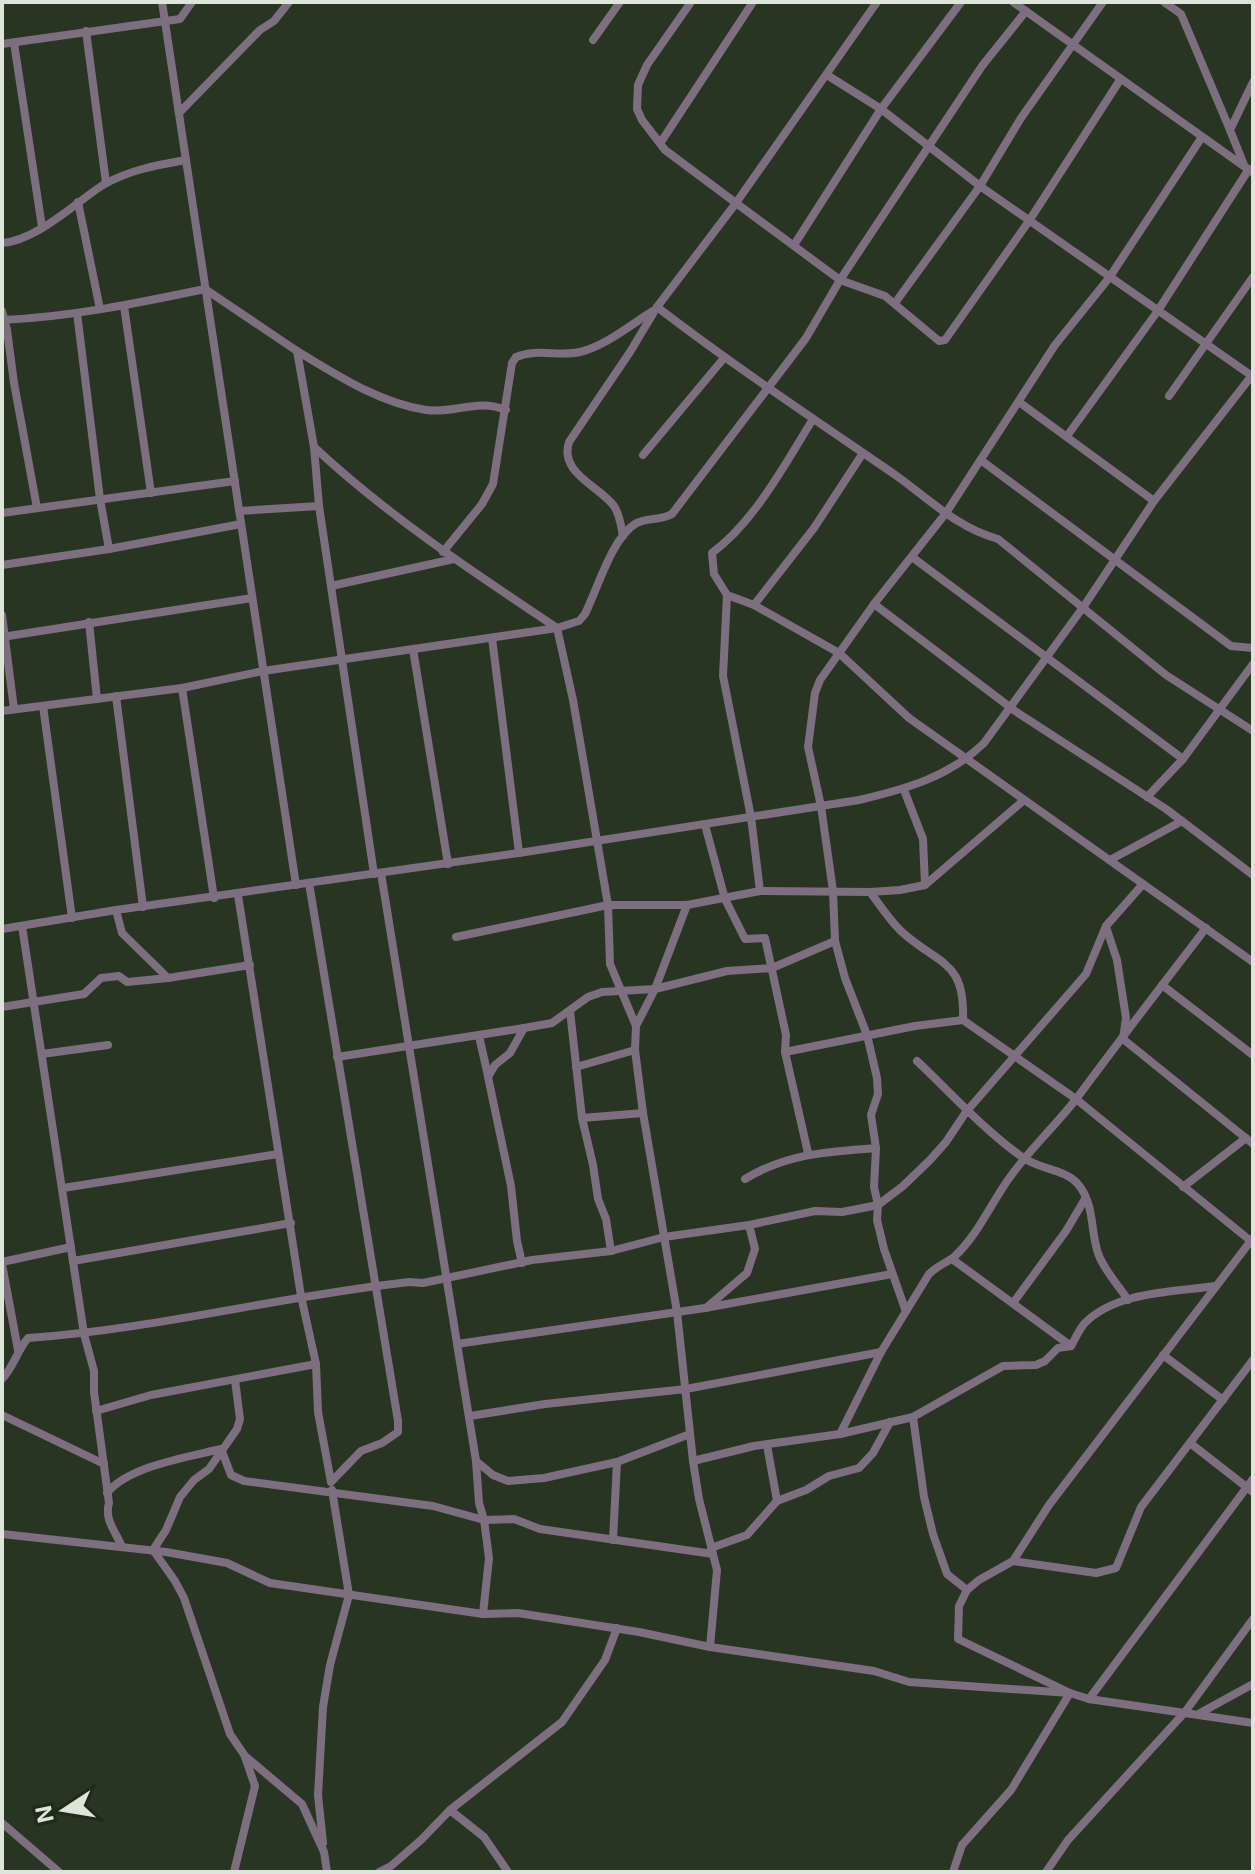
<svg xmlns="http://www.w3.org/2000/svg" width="1255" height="1874" font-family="Inter,sans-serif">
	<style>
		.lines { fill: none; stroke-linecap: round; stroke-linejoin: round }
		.minor { stroke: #7d6f80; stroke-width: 8 }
	</style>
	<rect width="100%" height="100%" fill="#283522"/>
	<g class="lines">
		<g class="minor">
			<path d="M162,2L296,885"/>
			<path d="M691,2L647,65L638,85L637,109L642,120L665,150L736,203L840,280L885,296L939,341L945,340L1029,221L1120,80"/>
			<path d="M1013,2L1252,172"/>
			<path d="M1164,2L1181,14L1230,130"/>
			<path d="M86,31L106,183"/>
			<path d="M593,40L620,2"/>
			<path d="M14,43L42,227"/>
			<path d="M2,44L180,19L192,2"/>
			<path d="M827,75L881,109L980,186L1252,376"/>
			<path d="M179,113L260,30L274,21L289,2"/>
			<path d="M661,142L753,2"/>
			<path d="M1244,165L1230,130L1253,82"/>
			<path d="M78,202L100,309"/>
			<path d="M2,243C36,241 75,203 103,185C129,170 157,165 186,160"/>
			<path d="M794,245L881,109L961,2"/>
			<path d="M895,303L980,186L1021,118L1103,2"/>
			<path d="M124,306L151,493"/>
			<path d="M657,307C734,366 814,419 894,474C928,498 957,528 998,539L1166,675L1253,731"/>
			<path d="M2,311L7,330L14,383L37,508"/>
			<path d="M77,313L100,499L109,549"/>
			<path d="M2,320C71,317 138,303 205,289L297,351L314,447L319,506L374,874"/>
			<path d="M297,351C337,375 379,403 426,410C455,414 477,398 506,410"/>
			<path d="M1169,396L1253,277"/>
			<path d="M1019,402L1154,501"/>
			<path d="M1067,436L1157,312L1249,169"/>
			<path d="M314,447C388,516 473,572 557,628L573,700L608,905L610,964L636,1026L635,1050L643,1113L677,1312L693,1461L699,1499L717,1570L710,1647"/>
			<path d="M643,455L724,358"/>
			<path d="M982,461L1231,646L1253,648"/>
			<path d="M239,511L319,506"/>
			<path d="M2,513L235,481"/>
			<path d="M623,536C621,526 620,515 614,506C599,486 559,473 569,442L630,352L657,307L736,203L877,2"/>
			<path d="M443,552L482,504L493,484L512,363L516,357C537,348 559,357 580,352C607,345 630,325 653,311"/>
			<path d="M912,557L1183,759"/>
			<path d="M2,565L109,549L241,524"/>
			<path d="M331,586L454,559"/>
			<path d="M727,595L754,605L814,528L863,453"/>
			<path d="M874,604L1015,711L1166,809L1253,875"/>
			<path d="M754,605L839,653L909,718L1253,962"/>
			<path d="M2,615L14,709"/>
			<path d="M89,622L97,699"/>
			<path d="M2,637L252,598"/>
			<path d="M492,638L519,853"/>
			<path d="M413,649L448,864"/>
			<path d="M182,688L214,898"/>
			<path d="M116,696L143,907"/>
			<path d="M43,706L72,918"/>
			<path d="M2,711L182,688L263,671L557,628L579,621L585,614C597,590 612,538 635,524C646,517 660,521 672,514L806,338L840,280L982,66L1026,11"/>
			<path d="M904,790L923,839L925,885"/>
			<path d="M1147,797L1183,759L1253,664"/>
			<path d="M705,825L725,899L745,939L765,938L786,1035L785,1052L808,1153"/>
			<path d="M1110,860L1182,821"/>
			<path d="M381,873L476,1461L493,1475L508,1481L544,1478L617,1462L690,1434"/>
			<path d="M760,891L751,817L723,676L727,595L714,574L712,553C755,521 785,464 813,419"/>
			<path d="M870,892C880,905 890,921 902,932C940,966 965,960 963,1020"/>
			<path d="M238,895L301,1296L316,1364L318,1412L331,1482L361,1451L382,1443L398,1432V1421L309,883"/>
			<path d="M116,910L122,933L168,978L250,965"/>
			<path d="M22,926L84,1334L94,1371V1392L109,1503C104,1520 116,1532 122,1547"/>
			<path d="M1106,927L1117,960L1126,1018L1123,1039L1253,1144"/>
			<path d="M2,929L116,910L519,853L859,800C906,789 949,777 984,743L1084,606L1154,501L1253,374"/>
			<path d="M456,937L608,905H687L760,891L870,892L900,890L925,885L1024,800"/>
			<path d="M1162,985L1253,1055"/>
			<path d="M2,1007L84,994L101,978L119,976L127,982L168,978"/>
			<path d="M570,1011L582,1118L593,1165L598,1199L606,1219L611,1251"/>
			<path d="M636,1026L655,989L687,905"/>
			<path d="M479,1036L488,1076"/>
			<path d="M785,1052L915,1026L963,1020L1076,1099L1252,1242"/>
			<path d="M42,1054L108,1045"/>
			<path d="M337,1057L524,1028"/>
			<path d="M917,1061C952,1094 983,1129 1022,1157C1038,1169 1064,1169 1077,1183C1095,1203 1090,1230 1098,1253C1103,1269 1119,1286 1128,1300"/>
			<path d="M576,1067L635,1050"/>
			<path d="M582,1118L643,1113"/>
			<path d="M745,1179C788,1153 827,1152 876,1148"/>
			<path d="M1183,1187L1246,1138"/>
			<path d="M63,1188L278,1154"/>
			<path d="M952,1259L1071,1346"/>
			<path d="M73,1261L291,1223"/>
			<path d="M2,1262L71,1247"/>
			<path d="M522,1263L517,1241L511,1186L488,1077L495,1065L510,1053L524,1028L552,1023L588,997L602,992L655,989L727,971L772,968L835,941"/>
			<path d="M2,1264L18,1350"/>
			<path d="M1013,1303L1066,1231L1085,1199"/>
			<path d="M706,1308L747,1273L755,1249L749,1225"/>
			<path d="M905,1309L884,1249L877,1220L878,1205L874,1187L876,1148L871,1115L878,1094L877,1078L867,1035L845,978L835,941L833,891L821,806L808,747L815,693L820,680L874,604L946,513L1055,345L1109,278L1202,137"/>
			<path d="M457,1344L705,1308L892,1274"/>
			<path d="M1163,1355L1223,1400"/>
			<path d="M2,1379C13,1368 17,1351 28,1338C156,1329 281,1296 409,1282L423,1283L532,1260L611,1251L664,1237L749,1225L815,1211L842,1212L878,1205L903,1186L930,1160L946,1142L966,1112L1086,974L1106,926L1143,884"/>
			<path d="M235,1380L240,1419L237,1429L209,1469L194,1480L180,1497L166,1530L153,1550L175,1581L184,1598L230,1734L245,1756L302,1804L324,1852L327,1872"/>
			<path d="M96,1411L151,1395L316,1364"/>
			<path d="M2,1415L104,1464"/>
			<path d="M470,1416L545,1404L686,1389L881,1352"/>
			<path d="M913,1417L924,1497L933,1534L947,1574L967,1590"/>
			<path d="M840,1434L881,1352L929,1274C937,1266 946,1263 954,1257C978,1235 991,1203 1010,1177C1030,1149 1056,1125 1077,1098C1119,1041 1163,984 1206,928"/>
			<path d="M1190,1443L1253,1492"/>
			<path d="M767,1445L777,1501"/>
			<path d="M476,1461L479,1503L484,1520L489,1558L483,1614"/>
			<path d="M693,1461L754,1446L840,1434L913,1417L1003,1366L1036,1365L1045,1361L1058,1348L1071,1346C1075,1339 1079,1330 1084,1324C1115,1291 1175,1292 1216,1286"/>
			<path d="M107,1493C129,1466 188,1457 221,1449L231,1475L244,1481L433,1506L484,1520L514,1519L540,1529L713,1554"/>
			<path d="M2,1534L166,1552L227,1563L270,1583L483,1614L518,1613L639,1632L710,1647L874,1671L909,1682L1070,1693L1089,1699L1253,1723"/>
			<path d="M613,1540L617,1462"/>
			<path d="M711,1548L747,1535L777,1501L806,1490L829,1476L859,1468L873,1453L890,1422"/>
			<path d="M1013,1561L1096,1573L1116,1568L1141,1507L1253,1360"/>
			<path d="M1089,1699L1253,1479"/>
			<path d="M1200,1713L1253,1684"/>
			<path d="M450,1810L484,1837L508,1872"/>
			<path d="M2,1823L59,1872"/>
			<path d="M323,1843L318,1795L323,1707L330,1665L349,1595L332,1490"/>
			<path d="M234,1872L255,1786L245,1757"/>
			<path d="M379,1872L391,1866L421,1840L450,1810L562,1722L605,1660L617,1628"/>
			<path d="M953,1872L962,1845L1011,1790L1070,1693L958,1639L959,1606L967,1590L979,1580L1013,1561L1049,1505L1253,1238"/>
			<path d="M1046,1872L1068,1840L1185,1712L1253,1619"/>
		</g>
	</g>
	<rect width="1255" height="1874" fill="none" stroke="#dde5da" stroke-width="8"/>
	<g transform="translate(64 1810) rotate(258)" stroke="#1e2b19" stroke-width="6" paint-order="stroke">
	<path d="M0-6L14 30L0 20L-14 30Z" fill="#dde5da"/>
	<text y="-12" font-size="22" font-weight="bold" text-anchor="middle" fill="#dde5da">N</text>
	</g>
</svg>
